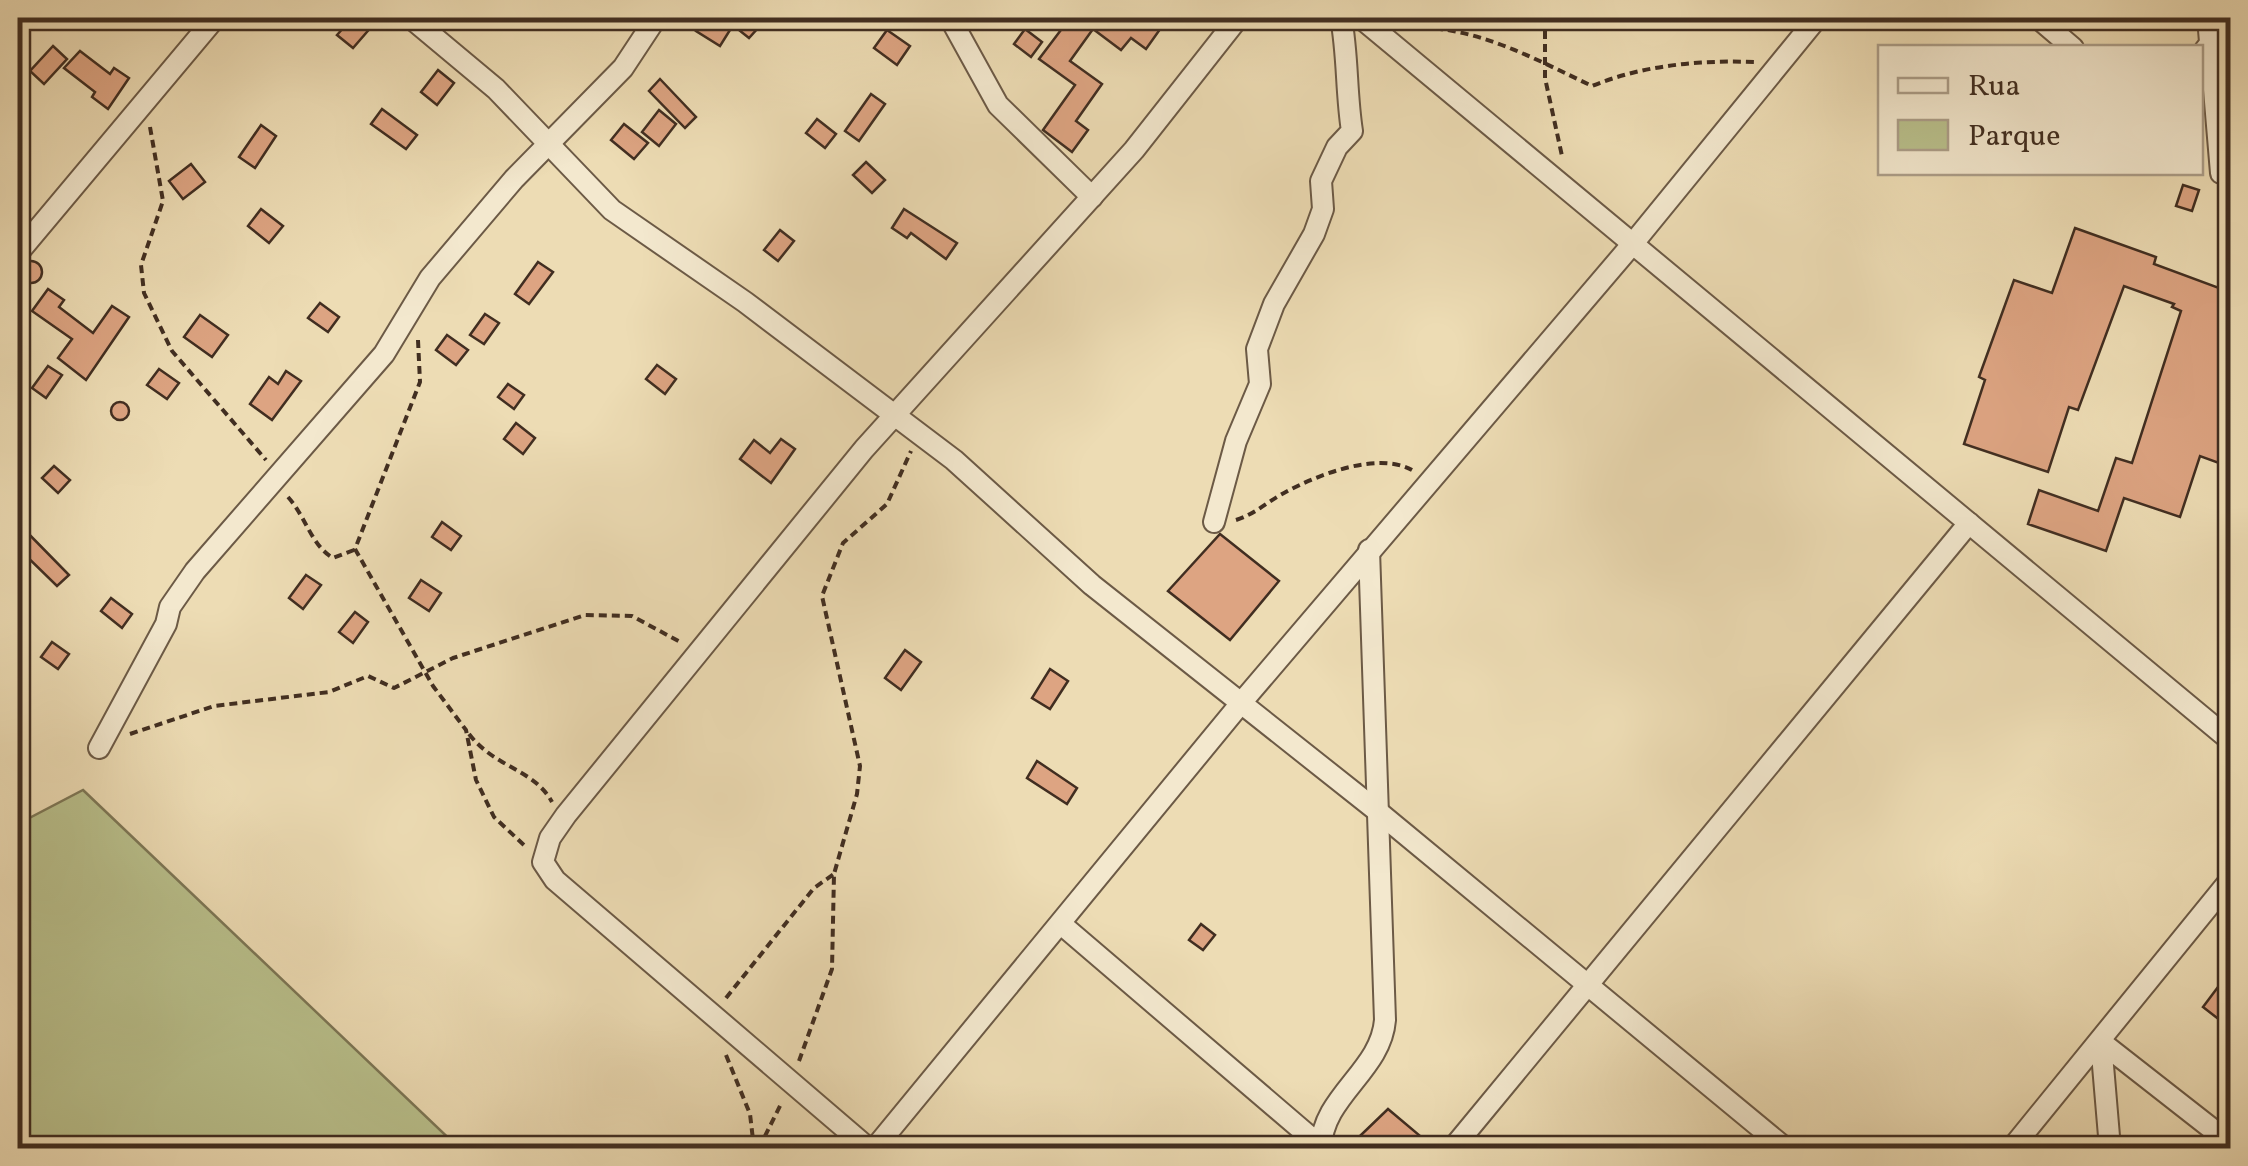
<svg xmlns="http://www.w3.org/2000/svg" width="2248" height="1166" font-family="Vollkorn,serif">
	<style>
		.green { fill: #b9c08c; stroke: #7d7756; stroke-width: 2.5 }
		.building { fill: #dda482; stroke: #412e21; stroke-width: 2.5 }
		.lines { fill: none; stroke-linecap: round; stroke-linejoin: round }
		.minor-casing { stroke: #6c5a46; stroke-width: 24 }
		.path { stroke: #412e21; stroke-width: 4; stroke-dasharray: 8 5; stroke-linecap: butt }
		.minor { stroke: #f3e8ce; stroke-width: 20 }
	</style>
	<rect width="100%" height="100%" fill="#eddcb4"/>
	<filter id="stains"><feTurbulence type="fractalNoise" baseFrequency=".002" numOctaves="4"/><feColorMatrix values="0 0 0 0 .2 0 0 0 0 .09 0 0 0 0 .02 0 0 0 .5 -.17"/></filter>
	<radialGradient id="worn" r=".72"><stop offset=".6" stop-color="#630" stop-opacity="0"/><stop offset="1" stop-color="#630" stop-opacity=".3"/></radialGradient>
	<path class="green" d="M83,790L459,1148H18V824Z"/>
	<g class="building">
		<path d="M352,18H379L353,48L337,35Z"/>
		<path d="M704,18L730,30L720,46L696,31Z"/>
		<path d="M724,18H767L749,38Z"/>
		<path d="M1070,18H1168L1146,49L1131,38L1121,50L1093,29L1070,61L1102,84L1076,121L1088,130L1072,152L1043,130L1075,85L1039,59Z"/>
		<path d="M1025,29L1042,42L1031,57L1014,44Z"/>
		<path d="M887,30L910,46L897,65L874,48Z"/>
		<path d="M53,46L67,59L44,84L30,71Z"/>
		<path d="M80,51L110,74L114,68L129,78L108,109L92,97L95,92L64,68Z"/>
		<path d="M438,70L454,83L437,105L421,92Z"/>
		<path d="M660,79L696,117L685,128L649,91Z"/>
		<path d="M871,94L885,104L859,141L845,131Z"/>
		<path d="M382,109L417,135L406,149L371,124Z"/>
		<path d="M659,110L676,124L659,146L642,132Z"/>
		<path d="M817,119L836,134L825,148L806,133Z"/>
		<path d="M624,124L648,143L634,159L611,140Z"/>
		<path d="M261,125L276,136L255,168L239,157Z"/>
		<path d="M866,162L885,180L872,193L853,175Z"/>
		<path d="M191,164L205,182L183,199L169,181Z"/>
		<path d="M2183,185L2199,190L2192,211L2176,206Z"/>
		<path d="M261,209L283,226L269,243L248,226Z"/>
		<path d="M904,209L957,243L946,259L911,233L907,238L892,228Z"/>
		<path d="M2075,228L2156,257L2154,264L2230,292V467L2200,456L2180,517L2124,498L2106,551L2028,524L2039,490L2098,511L2116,458L2132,463L2181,311L2172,307L2174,304L2124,286L2078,410L2069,407L2048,472L1964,444L1985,380L1979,377L2014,280L2052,293Z"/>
		<path d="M780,230L794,241L778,261L764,250Z"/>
		<circle cx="31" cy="272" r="11"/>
		<path d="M538,262L553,272L529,304L515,294Z"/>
		<path d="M48,289L64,300L59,307L93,333L112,306L129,317L86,380L58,358L72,339L32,311Z"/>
		<path d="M320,303L339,317L328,332L308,318Z"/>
		<path d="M485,314L499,323L484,344L470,335Z"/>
		<path d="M200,315L228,335L212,357L184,337Z"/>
		<path d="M447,335L468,350L456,365L436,350Z"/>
		<path d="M657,365L676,379L665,394L646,379Z"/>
		<path d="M48,366L62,375L46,398L32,388Z"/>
		<path d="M159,369L179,383L167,399L147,385Z"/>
		<path d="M286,371L301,381L272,420L250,404L269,377L278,384Z"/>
		<path d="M508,384L524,395L514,409L498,397Z"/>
		<circle cx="120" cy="411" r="9"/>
		<path d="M516,423L535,438L523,454L504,439Z"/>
		<path d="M781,439L795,449L771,483L740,459L754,440L770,453Z"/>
		<path d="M54,466L70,480L58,493L42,478Z"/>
		<path d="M442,522L461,536L451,550L432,537Z"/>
		<path d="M18,523L69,575L57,586L18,548Z"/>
		<path d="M1220,534L1279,581L1230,640L1168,591Z"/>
		<path d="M306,575L321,585L303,609L289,598Z"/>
		<path d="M421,580L441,593L429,611L409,598Z"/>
		<path d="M111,598L132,614L122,628L101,611Z"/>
		<path d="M355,612L368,622L353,643L339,632Z"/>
		<path d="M52,642L69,654L58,669L41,657Z"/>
		<path d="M905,650L921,662L901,690L885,678Z"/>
		<path d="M1050,669L1068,681L1050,709L1032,698Z"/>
		<path d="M1037,761L1077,788L1067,804L1027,778Z"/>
		<path d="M1201,924L1215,935L1203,950L1189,940Z"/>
		<path d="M2230,971V1028L2203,1007Z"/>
		<path d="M1388,1109L1419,1135L1407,1148H1377L1361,1135Z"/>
	</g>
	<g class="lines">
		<defs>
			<g id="minor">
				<path d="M411,18L496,89L612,210L745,302L954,460L1092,585L1376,810L1785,1148"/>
				<path d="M950,18L998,105L1092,197"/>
				<path d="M1361,18L2230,740"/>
				<path d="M2038,18L2073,48"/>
				<path d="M2208,18L2221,173"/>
				<path d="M2205,50L2230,20"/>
				<path d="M18,253L215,18"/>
				<path d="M1214,522L1236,441L1260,384L1257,349L1274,304L1314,234L1323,209L1321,181L1337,147L1352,131C1346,93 1348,55 1341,18"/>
				<path d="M99,748L166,624L170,607L195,571L384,354L430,278L514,179L623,68L656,18"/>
				<path d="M1061,924L1323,1148"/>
				<path d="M868,1148L555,880L543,862L550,838L566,815L864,449L1134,150L1238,18"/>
				<path d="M875,1148L1241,703L1635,241L1817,18"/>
				<path d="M1321,1148C1322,1096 1381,1071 1385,1020L1369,550"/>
				<path d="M1453,1148L1969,523"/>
				<path d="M2012,1148L2230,880"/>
				<path d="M2110,1148L2101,1042L2230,1143"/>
			</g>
		</defs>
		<use href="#minor" class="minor-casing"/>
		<g class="path">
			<path d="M1545,18V78L1562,156"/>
			<path d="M1409,29C1469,22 1539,61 1592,86C1643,65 1700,60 1755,62"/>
			<path d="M150,127L163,201L141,265L144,293L172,351L266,460"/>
			<path d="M418,340L420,382L355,549L433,686L466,730L476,780L494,817L526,847"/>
			<path d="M288,497C306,517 311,545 333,558L354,550"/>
			<path d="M1236,520C1255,514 1267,502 1284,493C1317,475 1377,451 1412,470"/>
			<path d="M130,734L214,706L329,692L368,676L394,688L453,658L585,615L632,616L682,643"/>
			<path d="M469,734C495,768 534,769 552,802"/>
			<path d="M726,998L814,888L834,874"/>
			<path d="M726,1055L750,1114L754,1148"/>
			<path d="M799,1061L832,969L834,874L857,794L860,766L822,596L843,543L887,504L911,451"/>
			<path d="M759,1148L782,1102"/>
		</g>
		<use href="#minor" class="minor"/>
	</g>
	<rect width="2248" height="1166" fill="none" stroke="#eddcb4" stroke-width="60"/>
	<rect x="20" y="20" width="2208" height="1126" fill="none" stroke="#412e21" stroke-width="5"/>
	<rect x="30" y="30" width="2188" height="1106" fill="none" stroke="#412e21" stroke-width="2.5"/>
	<rect x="1878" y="45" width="325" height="130" fill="#f3e8ce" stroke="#ac9e89" stroke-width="2.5"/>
	<rect x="1898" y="78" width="50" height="15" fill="#f3e8ce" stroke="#ac9e89" stroke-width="2.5"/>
	<text x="1968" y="95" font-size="30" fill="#412e21">Rua</text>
	<rect x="1898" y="120" width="50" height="30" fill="#b9c08c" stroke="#ac9e89" stroke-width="2.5"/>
	<text x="1968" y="145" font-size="30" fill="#412e21">Parque</text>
	<rect width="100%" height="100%" filter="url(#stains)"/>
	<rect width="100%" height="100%" fill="url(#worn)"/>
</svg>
